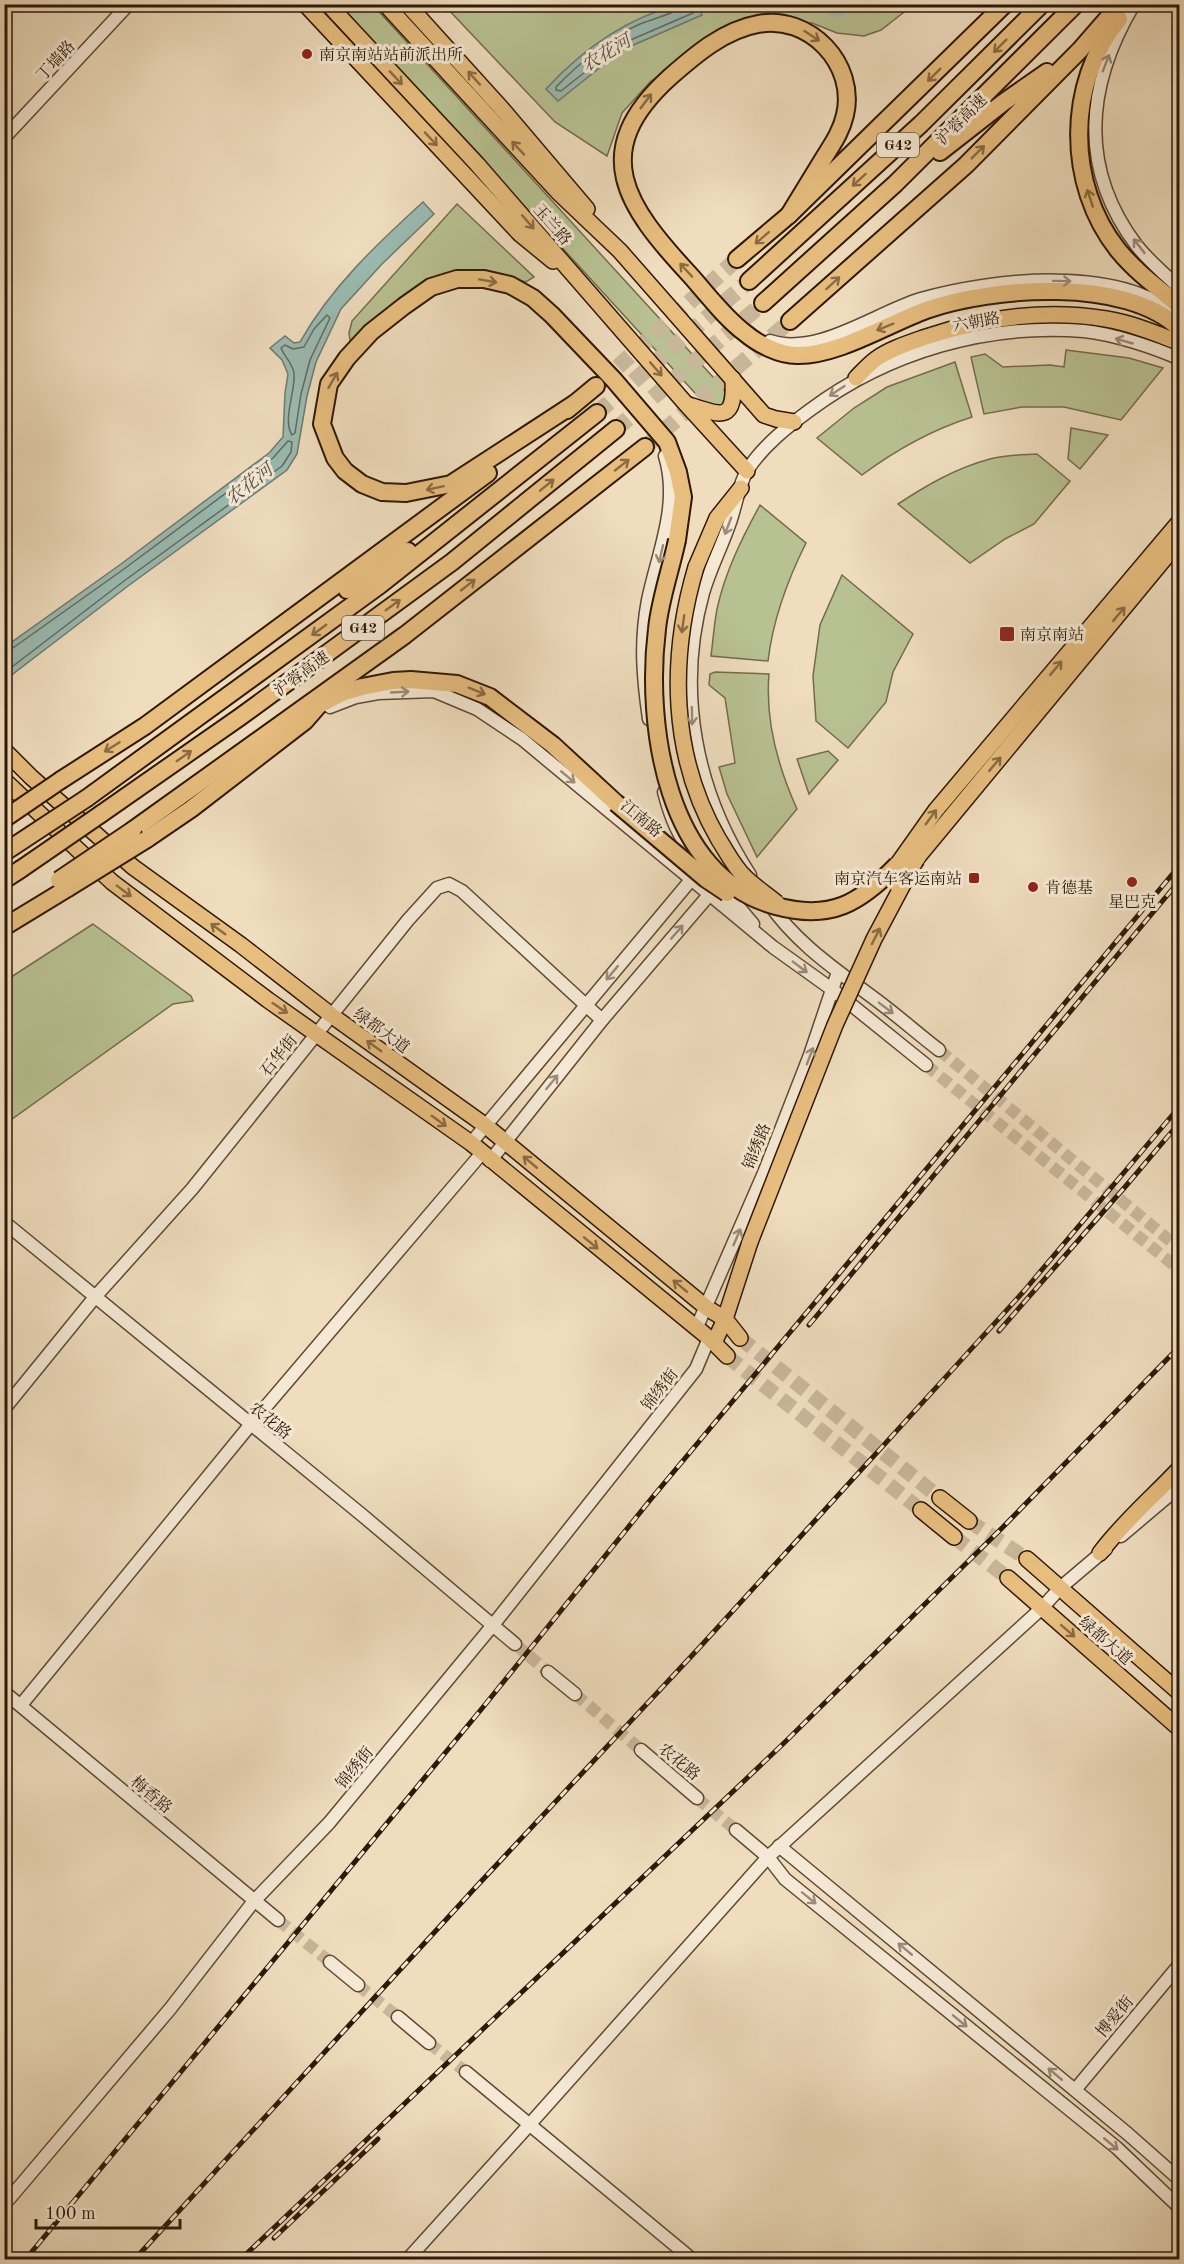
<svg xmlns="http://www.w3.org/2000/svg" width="1184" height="2264" font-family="'Old Standard TT','Noto Serif SC',serif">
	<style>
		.green { fill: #b8c192; stroke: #736c4c; stroke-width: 1.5 }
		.water { fill: #9abbb3; stroke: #6f7a6e; stroke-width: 1.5 }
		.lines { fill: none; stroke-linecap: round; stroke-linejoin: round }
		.shore { stroke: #646a5c; stroke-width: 1.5 }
		.river { stroke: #9abbb3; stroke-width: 18 }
		.minor-tunnel { stroke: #c8b699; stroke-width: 12; stroke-dasharray: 12 6; stroke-linecap: butt }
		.major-tunnel { stroke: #c8b699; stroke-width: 15; stroke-dasharray: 15 8; stroke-linecap: butt }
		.highway-tunnel { stroke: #c8b699; stroke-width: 16; stroke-dasharray: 16 8; stroke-linecap: butt }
		.minor-casing { stroke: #5e4934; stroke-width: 15 }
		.major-casing { stroke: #2e1806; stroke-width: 18 }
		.highway-casing { stroke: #2e1806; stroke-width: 20 }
		.minor { stroke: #f5e9d5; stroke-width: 12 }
		.major { stroke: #e8be7f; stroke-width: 15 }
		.highway { stroke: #e8be7f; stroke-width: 16 }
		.rail-casing { stroke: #2e1806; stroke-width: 5 }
		.rail { stroke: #f5e9d5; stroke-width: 3; stroke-dasharray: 9; stroke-linecap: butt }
		.major-bridge-casing { stroke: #2e1806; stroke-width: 18; stroke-linecap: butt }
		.highway-bridge-casing { stroke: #2e1806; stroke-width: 20; stroke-linecap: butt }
		.major-bridge { stroke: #e8be7f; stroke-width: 15 }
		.highway-bridge { stroke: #e8be7f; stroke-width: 16 }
		.oneway { stroke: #8b6b42 }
		.oneway2 { stroke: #9b8b78 }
		.poi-dot { fill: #8f2418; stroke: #f5e9d5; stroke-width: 2 }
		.labels { text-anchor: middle; stroke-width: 6; stroke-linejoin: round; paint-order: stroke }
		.shield { fill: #f5e9d5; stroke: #6a5744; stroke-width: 1.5 }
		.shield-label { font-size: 15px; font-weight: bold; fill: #2e1806 }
		.poi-label { font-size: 16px; fill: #2e1806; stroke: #f5e9d5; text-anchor: start }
		.street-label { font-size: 16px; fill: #2e1806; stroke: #f5e9d5 }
		.water-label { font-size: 18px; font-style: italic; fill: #545143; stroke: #f5e9d5 }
	</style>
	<rect width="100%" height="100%" fill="#efddbe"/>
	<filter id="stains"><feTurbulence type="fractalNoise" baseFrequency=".00333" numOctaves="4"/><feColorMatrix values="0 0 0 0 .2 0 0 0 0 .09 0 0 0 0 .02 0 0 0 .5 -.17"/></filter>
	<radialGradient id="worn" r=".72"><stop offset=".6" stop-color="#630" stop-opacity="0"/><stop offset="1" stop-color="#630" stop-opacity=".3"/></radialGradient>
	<g class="green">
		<path d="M340,5H373L723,388L727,396L723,405L717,408L706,405Z"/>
		<path d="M444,5H913L881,30L864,36L837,33L812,23L771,19L726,27L650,82L622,113L607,156L555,122Z"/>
		<path d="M457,204L534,277L526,282L498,274L462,273L351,347L349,333L352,321Z"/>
		<path d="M1066,350L1129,358L1163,368L1121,420L1064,407H1022L984,414L971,357L985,354L1003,367L1050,365L1064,367Z"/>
		<path d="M955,362L972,417C931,430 897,449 862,475L817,438L854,408L887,387Z"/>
		<path d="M1071,428L1108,435L1080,469L1068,459Z"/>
		<path d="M1037,454L1070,481L1034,524L1005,539L970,563L898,504C927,485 956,468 990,459C1005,455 1022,455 1037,454Z"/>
		<path d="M760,505L806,543C787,581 773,619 768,661L711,656C713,641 714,625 717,609C725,572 742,538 760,505Z"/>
		<path d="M842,575L913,634L893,672L886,702L848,748L816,721L813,676L820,625Z"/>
		<path d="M715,672L769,674C765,721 778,767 797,809L757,857L727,794L719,767L735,763L725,698L709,685L710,674Z"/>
		<path d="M828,751L838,760L809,794L797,759Z"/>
		<path d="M93,924L191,996L193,1001L173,1004L5,1124V981Z"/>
	</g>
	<g class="water">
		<path d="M678,5H699L702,15L622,50L558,101L546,89C582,50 627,18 678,5Z"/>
		<path d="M423,202L434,214L382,264L341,309L316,362L307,396L297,454L287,470L128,586L5,680V647L121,564L269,453L283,437L285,393L288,374L282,360L270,348L285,336L294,343L300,342C331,287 377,244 423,202Z"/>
	</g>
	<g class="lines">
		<g class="shore">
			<path d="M675,4L671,13C661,17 650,20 640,24C612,36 577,65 556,87V90L561,91L619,45L693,13L694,4"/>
			<path d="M327,315L330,318L310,360L301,394L295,433L292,435C282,419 296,391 294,373C293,364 284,356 281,348L285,345L293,349L304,347L314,329Z"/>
			<path d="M4,651L10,650L124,569L273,458L288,441L292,442L291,452L282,466L124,581L4,673"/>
		</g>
		<path class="river" d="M836,8L845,4"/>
		<g class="minor-tunnel">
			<path d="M939,1050L1180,1249"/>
			<path d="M926,1065L1180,1270"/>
			<path d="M515,1644L548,1672"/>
			<path d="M575,1694L641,1750"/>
			<path d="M697,1798L736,1830"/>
			<path d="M278,1920L330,1962"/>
			<path d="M358,1985L398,2017"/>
			<path d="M429,2043L466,2072"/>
		</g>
		<g class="major-tunnel">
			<path d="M740,1338L940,1498"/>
			<path d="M727,1356L921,1510"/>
			<path d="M969,1521L1027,1559"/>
			<path d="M954,1537L1008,1578"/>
		</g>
		<g class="highway-tunnel">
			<path d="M600,383L737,259"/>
			<path d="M597,413L749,281"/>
			<path d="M616,429L763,303"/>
			<path d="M645,447L790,321"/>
		</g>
		<defs>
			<g id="minor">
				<path d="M1134,4C1086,85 1078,168 1137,246C1149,261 1165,275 1180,288"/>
				<path d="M4,138L129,4"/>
				<path d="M770,341C817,357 875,313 921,299C990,279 1126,263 1180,320"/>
				<path d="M330,707L356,697L378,693L434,691L477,709L522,739L773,947L833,990L926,1065"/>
				<path d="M649,719C643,677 640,642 648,600C658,552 680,505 665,456"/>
				<path d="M664,792C673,827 683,846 709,872"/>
				<path d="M750,875C695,791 676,690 703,593C710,569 721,548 729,525C736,507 738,485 748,469C764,445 787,427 810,410C888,352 987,323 1084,331C1113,334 1153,347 1180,359"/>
				<path d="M722,887L753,924"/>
				<path d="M768,902C799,948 846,976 888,1009C906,1023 922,1037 939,1050"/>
				<path d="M471,1143L690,881"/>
				<path d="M490,1161L602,1020L709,895"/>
				<path d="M4,1222L362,1515L515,1644"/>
				<path d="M696,1329L764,1173L810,1055L838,972"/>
				<path d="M4,1409L95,1297L192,1189L408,920L437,888L449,884L462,891L602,1020"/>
				<path d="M1121,1536L1180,1486"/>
				<path d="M548,1672L575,1694"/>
				<path d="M4,1692L278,1920"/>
				<path d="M21,1705L251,1424L482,1153"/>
				<path d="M641,1750L697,1798"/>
				<path d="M736,1830L768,1857L785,1879L1117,2148L1180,2208"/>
				<path d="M779,1846L1128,2134L1180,2180"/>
				<path d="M330,1962L358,1985"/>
				<path d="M398,2017L429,2043"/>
				<path d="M466,2072L693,2260"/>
				<path d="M1075,2090L1180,1964"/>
				<path d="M4,2198L9,2199L170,2009L254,1901L329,1823L493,1625L696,1369L709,1338"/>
				<path d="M407,2260L530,2124L768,1857L1042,1608L1060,1588L1106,1549"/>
			</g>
			<g id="major">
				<path d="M305,4L520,234L553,261"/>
				<path d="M328,4L477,164L686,404L747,471"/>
				<path d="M385,4L558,192L620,251L764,415L776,419L794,422"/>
				<path d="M407,4L503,110L587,209"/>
				<path d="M856,378C862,372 869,364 876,359C890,349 909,343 926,337C983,318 1046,309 1106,319C1131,323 1156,333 1180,343"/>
				<path d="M689,405C722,416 735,422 733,379"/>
				<path d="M696,567L717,518L741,488"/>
				<path d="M4,750L31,777L133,867L241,945L331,1015L486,1126L707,1308L725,1319L740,1338"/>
				<path d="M4,780L112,882L268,1000L471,1143L709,1338L727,1356"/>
				<path d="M714,1343L725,1319L750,1242"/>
				<path d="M940,1498L969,1521"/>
				<path d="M921,1510L954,1537"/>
				<path d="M1100,1553C1123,1522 1153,1497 1180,1468"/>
				<path d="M1027,1559L1180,1693"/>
				<path d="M1008,1578L1180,1729"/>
			</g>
			<g id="highway">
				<path d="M1119,19C1066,83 1066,185 1118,250C1136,272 1158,288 1180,306"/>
				<path d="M940,152L1004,102L1047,72"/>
				<path d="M789,215C800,197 811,179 822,161C831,146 841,133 845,115C857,64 809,14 758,24C724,30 695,55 670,77C587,152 626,206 690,275C707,294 724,317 745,333C758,344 779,355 797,355C837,356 888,324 926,310C992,287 1126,276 1180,329"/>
				<path d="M737,259L789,215L1005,4"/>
				<path d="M749,281L921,124L1042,4"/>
				<path d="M763,303L895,184L1076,4"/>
				<path d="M790,321L966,165L1080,50L1120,4"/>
				<path d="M574,404L451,484L406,493L382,492L362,484L345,471L335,458L322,424L329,384L347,358L371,332L404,306L431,287L457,279H484L510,285L533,298L552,315L614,380L667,442L678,472L683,497L677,540"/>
				<path d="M567,410L596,386"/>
				<path d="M347,590L408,551"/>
				<path d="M61,780L145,726L488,473"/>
				<path d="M87,798L380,585L597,413"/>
				<path d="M101,814L240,717L452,562L616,429"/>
				<path d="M133,830L405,635L645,447"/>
				<path d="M147,839L191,809L305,721L319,705L344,692L362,687L393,681L411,680L457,684L490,697L553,745L616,803"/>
				<path d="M4,880L21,869"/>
				<path d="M4,927L68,888"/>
			</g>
		</defs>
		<use href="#minor" class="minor-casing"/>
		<use href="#major" class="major-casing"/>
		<use href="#highway" class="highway-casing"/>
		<use href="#minor" class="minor"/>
		<use href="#major" class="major"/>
		<use href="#highway" class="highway"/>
		<defs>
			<g id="rail">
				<path d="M809,1325L1180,880"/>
				<path d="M999,1331L1125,1187L1180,1122"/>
				<path d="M274,2238L378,2139"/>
				<path d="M25,2260L484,1706L651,1499L1180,865"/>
				<path d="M134,2260L475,1888L699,1648L1024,1291L1180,1106"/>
				<path d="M240,2260L784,1743L1002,1528L1180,1346"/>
			</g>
		</defs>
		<use href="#rail" class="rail-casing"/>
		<use href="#rail" class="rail"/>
		<defs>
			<g id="major-bridge">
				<path d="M696,567C669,658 670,756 719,840C727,852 734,867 745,877C754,886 766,894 777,903"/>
				<path d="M897,865L936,810L1180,521"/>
				<path d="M750,1242L835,1025L874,939L917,858L1175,546"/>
			</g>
			<g id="highway-bridge">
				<path d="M677,540C671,569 660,599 657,629C645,725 666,877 776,906C831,921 860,903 897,865"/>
				<path d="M616,803L706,879L727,893"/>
				<path d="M4,819L61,780"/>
				<path d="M5,852L87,798"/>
				<path d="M21,869L101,814"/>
				<path d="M59,880L133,830"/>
				<path d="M894,882L917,858"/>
				<path d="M68,888L147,839"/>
			</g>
		</defs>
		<use href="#major-bridge" class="major-bridge-casing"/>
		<use href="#highway-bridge" class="highway-bridge-casing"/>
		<use href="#major-bridge" class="major-bridge"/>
		<use href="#highway-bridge" class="highway-bridge"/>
	</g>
	<defs><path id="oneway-shaft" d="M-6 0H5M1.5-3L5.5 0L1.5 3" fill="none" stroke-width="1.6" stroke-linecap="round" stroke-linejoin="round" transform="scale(1.5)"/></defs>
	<g class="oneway">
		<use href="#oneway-shaft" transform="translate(812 36) rotate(33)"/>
		<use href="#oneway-shaft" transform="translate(1000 46) rotate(135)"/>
		<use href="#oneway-shaft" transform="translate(934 75) rotate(135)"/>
		<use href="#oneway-shaft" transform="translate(396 78) rotate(47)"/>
		<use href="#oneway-shaft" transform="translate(474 78) rotate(-132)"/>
		<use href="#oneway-shaft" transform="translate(646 101) rotate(-53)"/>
		<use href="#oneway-shaft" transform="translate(431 139) rotate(47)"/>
		<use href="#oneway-shaft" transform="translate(518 148) rotate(-133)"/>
		<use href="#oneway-shaft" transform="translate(978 152) rotate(-45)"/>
		<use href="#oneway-shaft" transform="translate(859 180) rotate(138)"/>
		<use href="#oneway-shaft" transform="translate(1090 198) rotate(-108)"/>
		<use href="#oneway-shaft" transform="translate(528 222) rotate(49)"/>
		<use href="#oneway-shaft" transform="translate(762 238) rotate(139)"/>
		<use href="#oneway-shaft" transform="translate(686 270) rotate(-133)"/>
		<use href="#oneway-shaft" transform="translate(488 281) rotate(10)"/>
		<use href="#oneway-shaft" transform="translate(833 283) rotate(-42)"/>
		<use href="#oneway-shaft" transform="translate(885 327) rotate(158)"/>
		<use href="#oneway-shaft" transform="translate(656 369) rotate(49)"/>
		<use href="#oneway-shaft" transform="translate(333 380) rotate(-60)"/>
		<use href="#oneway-shaft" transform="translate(622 465) rotate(-38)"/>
		<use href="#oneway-shaft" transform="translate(547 485) rotate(-39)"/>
		<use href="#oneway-shaft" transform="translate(435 488) rotate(168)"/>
		<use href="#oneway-shaft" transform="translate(468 585) rotate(-38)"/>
		<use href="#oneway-shaft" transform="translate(393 605) rotate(-36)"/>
		<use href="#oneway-shaft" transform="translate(1119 614) rotate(-50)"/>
		<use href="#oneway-shaft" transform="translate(683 624) rotate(98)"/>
		<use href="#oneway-shaft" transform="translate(319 630) rotate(144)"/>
		<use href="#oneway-shaft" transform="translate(1056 668) rotate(-50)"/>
		<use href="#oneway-shaft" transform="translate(477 691) rotate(22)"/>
		<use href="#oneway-shaft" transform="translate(112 747) rotate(148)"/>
		<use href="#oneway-shaft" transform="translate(184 756) rotate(-35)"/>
		<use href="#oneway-shaft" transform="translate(995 764) rotate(-50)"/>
		<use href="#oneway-shaft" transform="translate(931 817) rotate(-54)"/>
		<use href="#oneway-shaft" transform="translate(124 891) rotate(37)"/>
		<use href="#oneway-shaft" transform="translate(218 929) rotate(-144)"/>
		<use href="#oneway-shaft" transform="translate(876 936) rotate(-63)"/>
		<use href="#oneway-shaft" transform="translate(280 1008) rotate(34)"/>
		<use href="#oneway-shaft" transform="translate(374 1046) rotate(-144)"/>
		<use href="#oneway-shaft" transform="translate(439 1121) rotate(36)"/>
		<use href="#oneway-shaft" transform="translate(530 1162) rotate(-140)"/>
		<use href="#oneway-shaft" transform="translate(591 1243) rotate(39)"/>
		<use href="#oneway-shaft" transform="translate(680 1286) rotate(-140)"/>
		<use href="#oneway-shaft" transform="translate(1068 1631) rotate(41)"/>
	</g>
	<g class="oneway2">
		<use href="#oneway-shaft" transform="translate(1106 63) rotate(-69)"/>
		<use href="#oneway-shaft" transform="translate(1139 246) rotate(-128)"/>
		<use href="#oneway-shaft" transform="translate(1062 281) rotate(1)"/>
		<use href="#oneway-shaft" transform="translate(1124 341) rotate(-164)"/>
		<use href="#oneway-shaft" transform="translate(837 391) rotate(147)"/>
		<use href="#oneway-shaft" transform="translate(728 526) rotate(111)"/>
		<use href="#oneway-shaft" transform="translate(661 554) rotate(103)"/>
		<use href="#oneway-shaft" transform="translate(400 692) rotate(-3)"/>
		<use href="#oneway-shaft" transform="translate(692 716) rotate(89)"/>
		<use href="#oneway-shaft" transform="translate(568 777) rotate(40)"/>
		<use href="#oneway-shaft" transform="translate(677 932) rotate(-49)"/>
		<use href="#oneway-shaft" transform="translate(800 967) rotate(37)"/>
		<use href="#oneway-shaft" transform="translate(612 973) rotate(130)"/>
		<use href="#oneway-shaft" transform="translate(886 1008) rotate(37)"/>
		<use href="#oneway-shaft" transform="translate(810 1056) rotate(-69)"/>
		<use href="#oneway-shaft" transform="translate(552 1082) rotate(-51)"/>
		<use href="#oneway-shaft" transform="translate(737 1237) rotate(-67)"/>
		<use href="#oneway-shaft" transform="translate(809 1898) rotate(39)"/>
		<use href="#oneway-shaft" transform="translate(905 1949) rotate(-140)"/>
		<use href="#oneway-shaft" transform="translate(960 2021) rotate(39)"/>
		<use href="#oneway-shaft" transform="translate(1055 2074) rotate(-140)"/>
		<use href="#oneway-shaft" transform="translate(1111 2144) rotate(40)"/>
	</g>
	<g class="poi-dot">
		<circle cx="307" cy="54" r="6"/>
		<rect x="999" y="626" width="16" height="16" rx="3"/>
		<rect x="968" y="872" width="12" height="12" rx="3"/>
		<circle cx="1132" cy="882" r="6"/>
		<circle cx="1033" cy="887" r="6"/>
	</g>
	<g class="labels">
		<g class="shield">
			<rect x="877" y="133" width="42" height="24" rx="4.5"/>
			<rect x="342" y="616" width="42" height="24" rx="4.5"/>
		</g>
		<g class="shield-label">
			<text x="898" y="150">G42</text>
			<text x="363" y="633">G42</text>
		</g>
		<g class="poi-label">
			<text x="319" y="60">南京南站站前派出所</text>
			<text x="1020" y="640">南京南站</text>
			<text x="962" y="884" text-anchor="end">南京汽车客运南站</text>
			<text x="1045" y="893">肯德基</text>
			<text x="1132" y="907" text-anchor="middle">星巴克</text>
		</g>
		<g class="street-label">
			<text transform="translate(55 60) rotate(-47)" y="6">丁墙路</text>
			<text transform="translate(961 119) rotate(-45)" y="6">沪蓉高速</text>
			<text transform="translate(553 224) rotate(49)" y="6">玉兰路</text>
			<text transform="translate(976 321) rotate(-10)" y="6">六朝路</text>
			<text transform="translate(301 673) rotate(-36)" y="6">沪蓉高速</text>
			<text transform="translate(642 818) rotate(40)" y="6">江南路</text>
			<text transform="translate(382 1030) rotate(36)" y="6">绿都大道</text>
			<text transform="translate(278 1055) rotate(-51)" y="6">石华街</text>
			<text transform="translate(756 1146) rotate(-68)" y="6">锦绣路</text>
			<text transform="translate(659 1389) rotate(-52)" y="6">锦绣街</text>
			<text transform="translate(271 1420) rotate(39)" y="6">农花路</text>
			<text transform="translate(1106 1640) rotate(41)" y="6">绿都大道</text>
			<text transform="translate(680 1761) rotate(40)" y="6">农花路</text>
			<text transform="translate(354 1767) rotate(-51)" y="6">锦绣街</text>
			<text transform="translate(152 1794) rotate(40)" y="6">梅香路</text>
			<text transform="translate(1114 2016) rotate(-50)" y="6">博爱街</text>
		</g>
		<g class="water-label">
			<text transform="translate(606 53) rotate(-31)" y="6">农花河</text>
			<text transform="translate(249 484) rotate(-38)" y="6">农花河</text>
		</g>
	</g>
	<rect width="1184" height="2264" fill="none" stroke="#efddbe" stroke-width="24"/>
	<rect x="6" y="6" width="1172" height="2252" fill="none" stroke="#2e1806" stroke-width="3"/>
	<rect x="12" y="12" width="1160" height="2240" fill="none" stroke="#2e1806" stroke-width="1.5"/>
	<path d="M36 2219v9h144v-9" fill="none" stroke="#2e1806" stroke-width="3"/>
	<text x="45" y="2219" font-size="18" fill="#2e1806" stroke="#f5e9d5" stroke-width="4.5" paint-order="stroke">100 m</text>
	<rect width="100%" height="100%" filter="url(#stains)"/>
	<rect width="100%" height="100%" fill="url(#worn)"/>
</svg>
